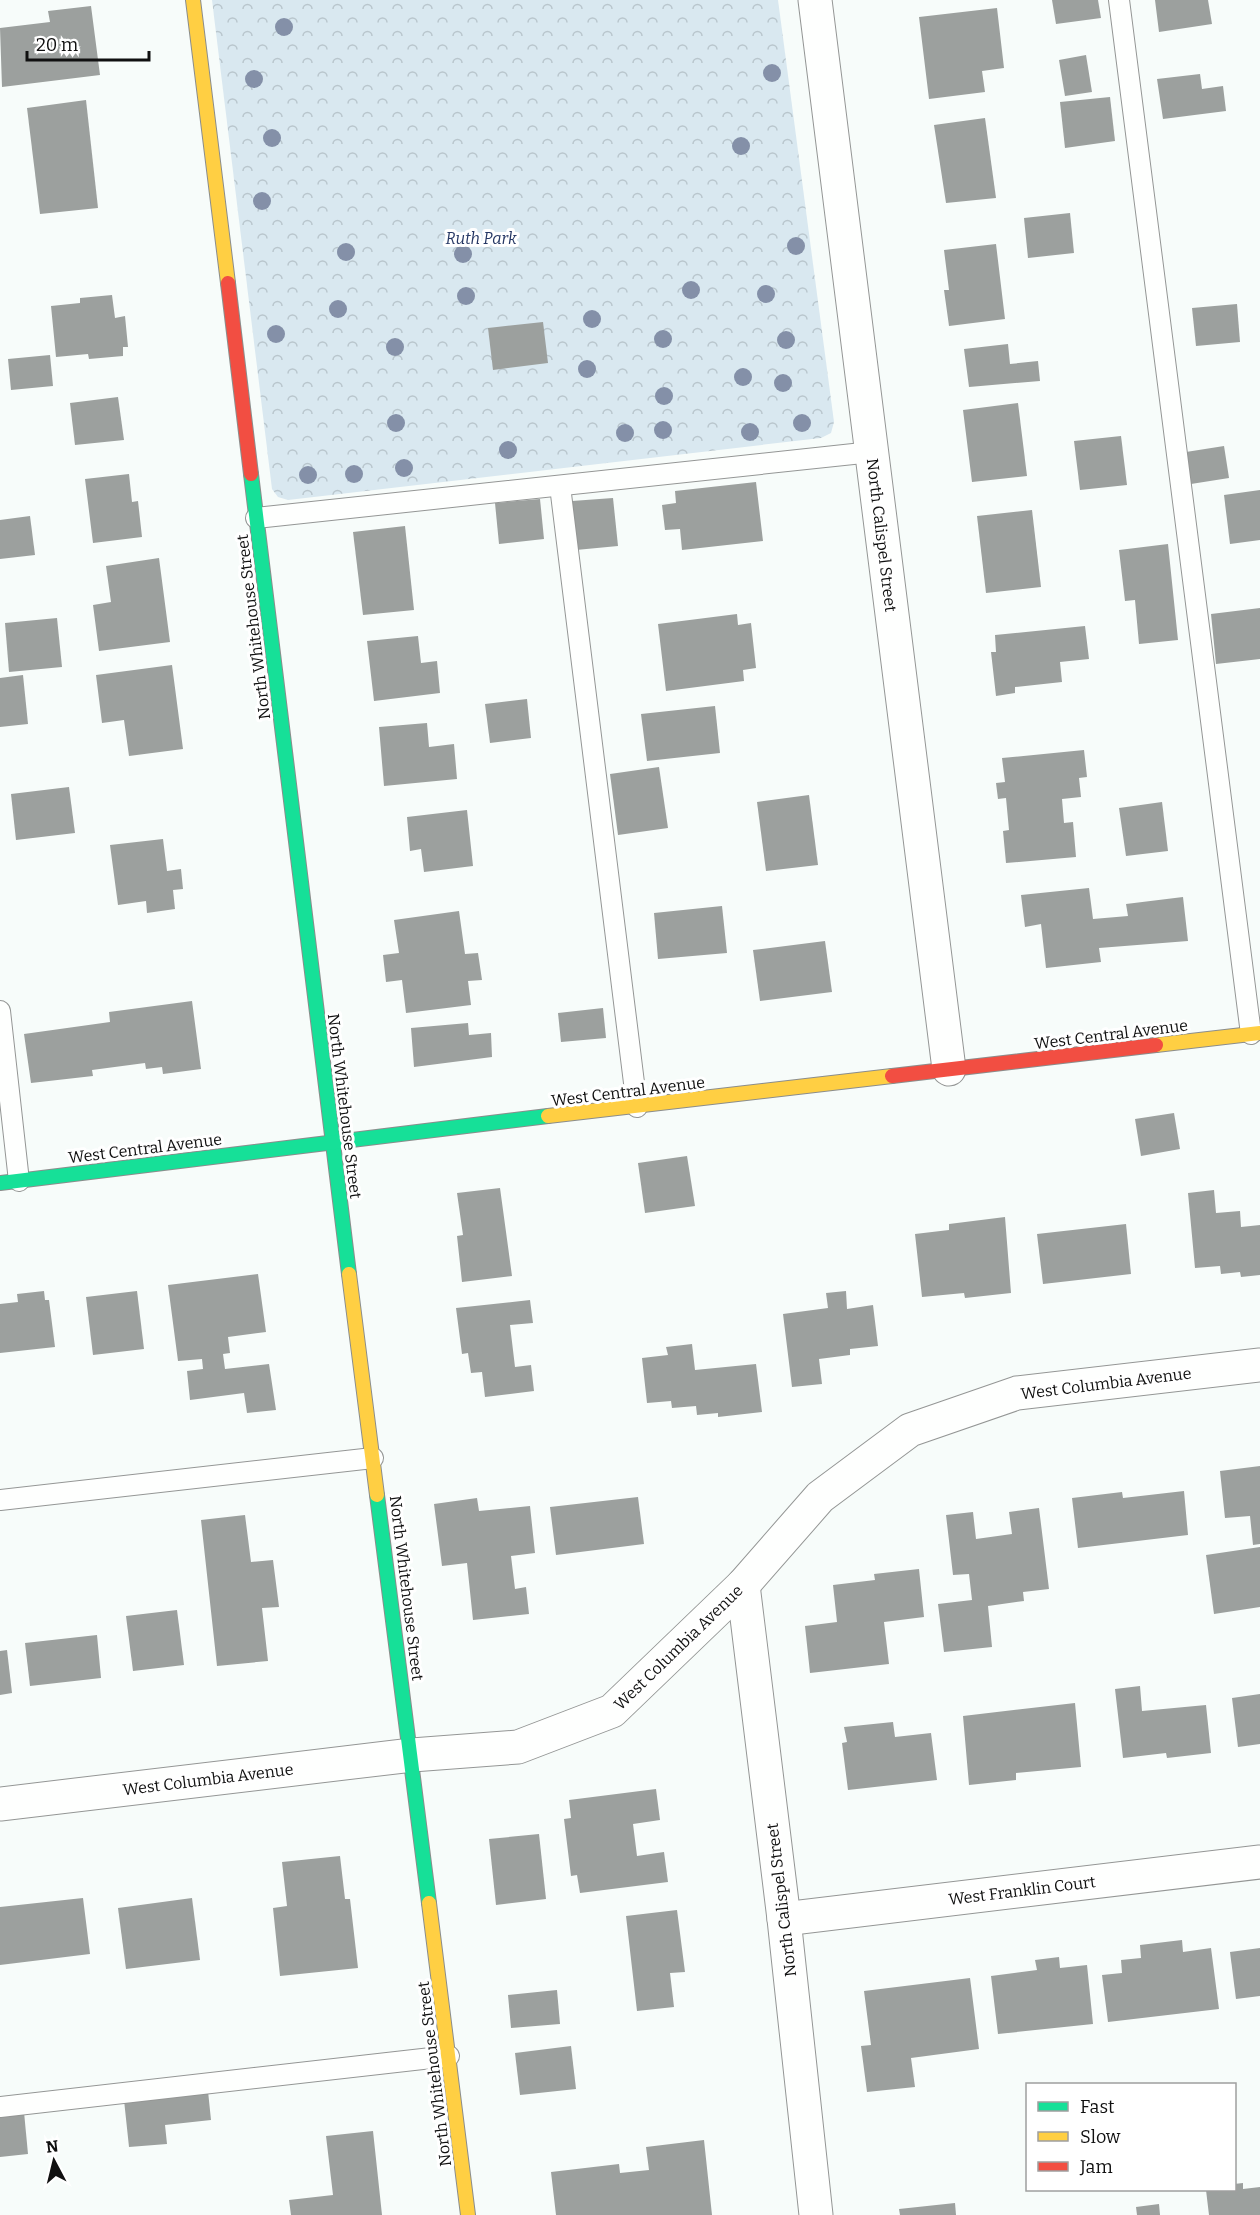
<svg xmlns="http://www.w3.org/2000/svg" width="1260" height="2215" font-family="Bitter,serif">
	<style>
		.park { fill: url(#park-crowns) }
		.building { fill: #9ca09e }
		.lines { fill: none; stroke-linecap: round; stroke-linejoin: round }
		.lane-casing { stroke: #949695; stroke-width: 22 }
		.street-casing { stroke: #949695; stroke-width: 35 }
		.fast-casing { stroke: #8b8d8c; stroke-width: 16 }
		.slow-casing { stroke: #8b8d8c; stroke-width: 16 }
		.jam-casing { stroke: #8b8d8c; stroke-width: 16 }
		.lane { stroke: #fefffe; stroke-width: 20 }
		.street { stroke: #fefffe; stroke-width: 33 }
		.fast { stroke: #16e098; stroke-width: 14 }
		.slow { stroke: #ffcf43; stroke-width: 14 }
		.jam { stroke: #f24e42; stroke-width: 14 }
		.tree { fill: #8490a8 }
		.labels { text-anchor: middle; stroke-width: 6; stroke-linejoin: round; paint-order: stroke }
		.park-label { font-size: 16px; font-style: italic; fill: #253764; stroke: #fff }
		.street-label { font-size: 16px; fill: #101010; stroke: #fff }
	</style>
	<defs>
		<pattern id="park-crowns" width="20" height="18" patternUnits="userSpaceOnUse" patternTransform="scale(1.5)"><rect width="20" height="18" fill="#d9e8f0"/><path d="M2 6a3 3 0 1 1 6 0M12 15a3 3 0 1 1 6 0" fill="none" stroke="#b9c6cd"/></pattern>
	</defs>
	<rect width="100%" height="100%" fill="#f7fcfa"/>
	<path class="park" d="M212,0H778L834,422L831,433L821,438L288,500L278,497L272,489Z"/>
	<g class="building">
		<path d="M1052,0H1098L1101,18L1056,24Z"/>
		<path d="M1155,0H1208L1212,24L1159,32Z"/>
		<path d="M91,6L100,75L2,87L0,28L50,22L48,11Z"/>
		<path d="M997,8L1004,68L982,71L985,92L929,99L919,17Z"/>
		<path d="M1086,55L1092,92L1065,96L1059,60Z"/>
		<path d="M1200,74L1202,89L1223,86L1226,111L1163,119L1157,79Z"/>
		<path d="M1110,97L1115,141L1065,148L1060,102Z"/>
		<path d="M86,100L98,208L40,214L27,108Z"/>
		<path d="M985,118L996,198L946,203L934,125Z"/>
		<path d="M1070,213L1074,253L1028,258L1024,218Z"/>
		<path d="M996,244L1005,319L949,326L944,290H949L944,250Z"/>
		<path d="M112,295L115,318L125,316L128,347H123V356L89,359L88,354L56,357L51,306L80,303V298Z"/>
		<path d="M1237,304L1240,342L1196,346L1192,308Z"/>
		<path d="M543,322L548,363L493,370L488,328Z"/>
		<path d="M1008,344L1010,364L1038,361L1040,381L969,387L964,349Z"/>
		<path d="M50,355L53,386L11,390L8,359Z"/>
		<path d="M118,397L124,440L75,445L70,403Z"/>
		<path d="M1018,403L1027,476L972,482L963,410Z"/>
		<path d="M1121,436L1127,485L1080,490L1074,441Z"/>
		<path d="M1224,446L1229,478L1191,484L1186,452Z"/>
		<path d="M129,474L132,502L138,501L142,537L93,543L85,479Z"/>
		<path d="M756,482L763,541L682,550L680,529L665,530L662,505L676,503L675,491Z"/>
		<path d="M1260,490V540L1230,544L1224,495Z"/>
		<path d="M613,498L618,546L576,550L572,501Z"/>
		<path d="M540,499L544,539L499,544L495,503Z"/>
		<path d="M1032,510L1041,587L986,593L977,516Z"/>
		<path d="M30,516L35,555L0,559V520Z"/>
		<path d="M405,526L414,610L363,615L353,532Z"/>
		<path d="M1168,544L1178,640L1139,644L1135,600L1125,601L1119,550Z"/>
		<path d="M159,558L170,642L99,651L93,605L111,602L106,566Z"/>
		<path d="M1260,608V659L1216,664L1211,614Z"/>
		<path d="M737,614L738,625L751,623L756,668L743,670L744,681L666,691L658,624Z"/>
		<path d="M57,618L62,667L9,672L5,623Z"/>
		<path d="M1085,626L1089,659L1060,662L1062,682L1015,687V693L996,696L991,652H996L995,635Z"/>
		<path d="M418,636L421,663L437,661L440,693L374,701L367,641Z"/>
		<path d="M172,665L183,749L129,756L124,720L102,723L96,675Z"/>
		<path d="M23,675L28,724L0,727V678Z"/>
		<path d="M527,699L531,738L490,743L485,704Z"/>
		<path d="M715,706L720,753L647,761L641,714Z"/>
		<path d="M427,723L429,747L454,744L457,779L384,786L379,727Z"/>
		<path d="M1084,750L1087,777L1079,778L1081,797L1062,799L1064,823L1073,822L1076,857L1006,863L1003,831L1009,830L1006,798L998,799L996,783L1005,782L1002,758Z"/>
		<path d="M659,767L668,828L618,835L610,774Z"/>
		<path d="M69,787L75,833L16,840L11,794Z"/>
		<path d="M809,795L818,865L766,871L757,802Z"/>
		<path d="M1162,802L1168,851L1126,856L1119,808Z"/>
		<path d="M467,810L473,866L424,872L421,849L410,851L407,817Z"/>
		<path d="M163,839L167,871L181,869L183,889L173,890L175,909L147,913L146,901L118,905L110,845Z"/>
		<path d="M1089,888L1093,919L1128,916L1126,904L1183,897L1188,941L1099,948L1101,962L1046,968L1041,924L1025,927L1021,895Z"/>
		<path d="M722,906L727,953L658,959L654,913Z"/>
		<path d="M459,911L465,954L478,953L482,980L468,981L471,1005L406,1013L402,980L386,982L383,955L399,953L394,920Z"/>
		<path d="M825,941L832,992L760,1001L753,950Z"/>
		<path d="M192,1001L201,1069L163,1074L162,1067L146,1069L145,1063L92,1070L93,1076L31,1083L24,1034L110,1022L109,1012Z"/>
		<path d="M603,1008L606,1038L561,1042L558,1013Z"/>
		<path d="M468,1023L469,1035L491,1033L492,1057L414,1067L411,1028Z"/>
		<path d="M1174,1113L1180,1149L1141,1156L1135,1119Z"/>
		<path d="M687,1156L695,1206L645,1213L638,1163Z"/>
		<path d="M500,1188L512,1276L462,1282L457,1236L463,1235L457,1193Z"/>
		<path d="M1214,1190L1216,1213L1240,1211L1241,1227L1260,1225V1275L1241,1277L1240,1272L1221,1274L1220,1266L1195,1268L1188,1193Z"/>
		<path d="M1005,1217L1011,1293L965,1298L964,1293L922,1297L915,1234L949,1230V1224Z"/>
		<path d="M1126,1224L1131,1274L1043,1284L1037,1234Z"/>
		<path d="M258,1274L266,1332L228,1337L230,1353L223,1354L225,1369L269,1364L276,1410L247,1413L244,1393L190,1400L187,1371L203,1369L202,1359L178,1361L168,1285Z"/>
		<path d="M44,1291L45,1300H49L55,1347L0,1353V1304L18,1302L17,1294Z"/>
		<path d="M137,1291L144,1349L93,1355L86,1297Z"/>
		<path d="M846,1291L847,1309L873,1305L878,1346L850,1349V1355L819,1359L822,1384L792,1387L783,1314L828,1308L826,1293Z"/>
		<path d="M530,1300L533,1323L510,1325L515,1367L531,1365L534,1391L485,1397L482,1372L471,1373L468,1353L462,1354L456,1308Z"/>
		<path d="M692,1344L695,1370L756,1364L762,1412L718,1417V1413L697,1415L696,1406L672,1408L671,1401L647,1403L642,1358L668,1355L666,1347Z"/>
		<path d="M1260,1466V1544L1253,1545L1250,1516L1225,1518L1220,1471Z"/>
		<path d="M1184,1491L1188,1535L1078,1548L1072,1498L1122,1492L1123,1498Z"/>
		<path d="M638,1497L644,1544L556,1555L550,1507Z"/>
		<path d="M477,1498L479,1511L530,1506L535,1553L511,1556L515,1589L526,1587L529,1614L473,1620L467,1563L442,1566L434,1504Z"/>
		<path d="M1039,1508L1049,1589L1023,1592L1024,1601L988,1606L992,1647L944,1652L938,1604L972,1600L969,1574L953,1575L946,1515L973,1512L976,1539L1012,1534L1009,1512Z"/>
		<path d="M245,1515L251,1562L273,1560L279,1607L262,1608L268,1661L217,1666L201,1520Z"/>
		<path d="M1260,1547V1607L1214,1614L1206,1555Z"/>
		<path d="M919,1569L924,1617L884,1622L889,1664L810,1673L805,1626L837,1622L833,1585L875,1580L874,1574Z"/>
		<path d="M177,1610L184,1665L133,1671L126,1616Z"/>
		<path d="M97,1635L101,1678L30,1686L25,1643Z"/>
		<path d="M7,1650L12,1693L0,1695V1651Z"/>
		<path d="M1140,1686L1142,1711L1206,1705L1211,1753L1167,1758L1166,1753L1123,1758L1115,1689Z"/>
		<path d="M1260,1694V1744L1238,1747L1232,1698Z"/>
		<path d="M1075,1703L1081,1767L1016,1773V1780L969,1785L963,1716Z"/>
		<path d="M893,1722L895,1737L931,1733L937,1780L848,1790L842,1743L847,1742L844,1727Z"/>
		<path d="M656,1789L660,1820L633,1824L637,1856L664,1852L668,1882L580,1893L577,1875L571,1876L564,1819L571,1818L569,1800Z"/>
		<path d="M539,1834L546,1899L496,1905L489,1839Z"/>
		<path d="M340,1856L345,1899H350L358,1968L280,1976L273,1908L287,1906L282,1862Z"/>
		<path d="M83,1898L90,1954L0,1965V1907Z"/>
		<path d="M192,1898L200,1960L126,1969L118,1908Z"/>
		<path d="M677,1910L685,1972L670,1973L674,2007L637,2011L626,1916Z"/>
		<path d="M1182,1940L1183,1952L1211,1948L1219,2009L1108,2022L1102,1975L1122,1973L1121,1960L1141,1958L1140,1945Z"/>
		<path d="M1260,1948V1996L1236,1999L1230,1952Z"/>
		<path d="M1059,1957L1060,1968L1087,1965L1093,2024L998,2034L991,1976L1037,1970L1035,1960Z"/>
		<path d="M970,1978L979,2049L911,2058L915,2087L867,2092L861,2046L871,2045L864,1991Z"/>
		<path d="M557,1990L560,2024L511,2028L508,1995Z"/>
		<path d="M571,2046L576,2089L520,2095L515,2053Z"/>
		<path d="M208,2091L211,2120L165,2125L167,2144L129,2147L124,2100Z"/>
		<path d="M24,2112L28,2154L0,2157V2114Z"/>
		<path d="M373,2131L382,2215H291L289,2200L333,2195L326,2136Z"/>
		<path d="M704,2140L712,2215H556L551,2172L619,2164L620,2173L649,2170L646,2147Z"/>
		<path d="M1243,2183V2189L1260,2187V2215H1209L1206,2190H1234V2184Z"/>
		<path d="M955,2203L956,2215H900L899,2209Z"/>
		<path d="M1159,2204L1160,2215H1137L1136,2207Z"/>
	</g>
	<g class="lines">
		<defs>
			<g id="lane">
				<path d="M1119,0L1251,1034"/>
				<path d="M560,486L637,1107"/>
				<path d="M256,518L872,452"/>
				<path d="M0,1011L19,1181"/>
				<path d="M0,1500L373,1458"/>
				<path d="M0,2107L449,2056"/>
			</g>
			<g id="street">
				<path d="M815,0L949,1069"/>
				<path d="M743,1585L784,1919L816,2215"/>
				<path d="M0,1804L412,1755L518,1747L612,1711L743,1585L820,1497L910,1430L1017,1393L1260,1365"/>
				<path d="M784,1919L1260,1862"/>
			</g>
			<g id="fast">
				<path d="M251,474L349,1274"/>
				<path d="M0,1183L548,1116"/>
				<path d="M377,1495L429,1903"/>
			</g>
			<g id="slow">
				<path d="M193,0L228,283"/>
				<path d="M1156,1045L1260,1033"/>
				<path d="M548,1116L892,1076"/>
				<path d="M349,1274L377,1495"/>
				<path d="M429,1903L468,2215"/>
			</g>
			<g id="jam">
				<path d="M228,283L251,474"/>
				<path d="M892,1076L1156,1045"/>
			</g>
		</defs>
		<use href="#lane" class="lane-casing"/>
		<use href="#street" class="street-casing"/>
		<use href="#fast" class="fast-casing"/>
		<use href="#slow" class="slow-casing"/>
		<use href="#jam" class="jam-casing"/>
		<use href="#lane" class="lane"/>
		<use href="#street" class="street"/>
		<use href="#fast" class="fast"/>
		<use href="#slow" class="slow"/>
		<use href="#jam" class="jam"/>
	</g>
	<g class="tree">
		<circle cx="284" cy="27" r="9"/>
		<circle cx="772" cy="73" r="9"/>
		<circle cx="254" cy="79" r="9"/>
		<circle cx="272" cy="138" r="9"/>
		<circle cx="741" cy="146" r="9"/>
		<circle cx="262" cy="201" r="9"/>
		<circle cx="796" cy="246" r="9"/>
		<circle cx="346" cy="252" r="9"/>
		<circle cx="463" cy="254" r="9"/>
		<circle cx="691" cy="290" r="9"/>
		<circle cx="766" cy="294" r="9"/>
		<circle cx="466" cy="296" r="9"/>
		<circle cx="338" cy="309" r="9"/>
		<circle cx="592" cy="319" r="9"/>
		<circle cx="276" cy="334" r="9"/>
		<circle cx="663" cy="339" r="9"/>
		<circle cx="786" cy="340" r="9"/>
		<circle cx="395" cy="347" r="9"/>
		<circle cx="587" cy="369" r="9"/>
		<circle cx="743" cy="377" r="9"/>
		<circle cx="783" cy="383" r="9"/>
		<circle cx="664" cy="396" r="9"/>
		<circle cx="396" cy="423" r="9"/>
		<circle cx="802" cy="423" r="9"/>
		<circle cx="663" cy="430" r="9"/>
		<circle cx="750" cy="432" r="9"/>
		<circle cx="625" cy="433" r="9"/>
		<circle cx="508" cy="450" r="9"/>
		<circle cx="404" cy="468" r="9"/>
		<circle cx="354" cy="474" r="9"/>
		<circle cx="308" cy="475" r="9"/>
	</g>
	<g class="labels">
		<g class="park-label">
			<text x="481" y="244">Ruth Park</text>
		</g>
		<g class="street-label">
			<text transform="translate(882 535) rotate(83)" y="6">North Calispel Street</text>
			<text transform="translate(253 627) rotate(-97)" y="6">North Whitehouse Street</text>
			<text transform="translate(1111 1034) rotate(-7)" y="6">West Central Avenue</text>
			<text transform="translate(628 1091) rotate(-7)" y="6">West Central Avenue</text>
			<text transform="translate(345 1106) rotate(83)" y="6">North Whitehouse Street</text>
			<text transform="translate(145 1148) rotate(-7)" y="6">West Central Avenue</text>
			<text transform="translate(1106 1383) rotate(-7)" y="6">West Columbia Avenue</text>
			<text transform="translate(407 1588) rotate(83)" y="6">North Whitehouse Street</text>
			<text transform="translate(678 1647) rotate(-44)" y="6">West Columbia Avenue</text>
			<text transform="translate(208 1779) rotate(-7)" y="6">West Columbia Avenue</text>
			<text transform="translate(1022 1890) rotate(-7)" y="6">West Franklin Court</text>
			<text transform="translate(781 1900) rotate(-97)" y="6">North Calispel Street</text>
			<text transform="translate(434 2074) rotate(-97)" y="6">North Whitehouse Street</text>
		</g>
	</g>
	<rect x="1026" y="2083" width="210" height="108" fill="#ffffff" stroke="#9f9f9f" stroke-width="1.5"/>
	<rect x="1038" y="2102" width="30" height="9" fill="#16e098" stroke="#9f9f9f" stroke-width="1.5"/>
	<text x="1080" y="2113" font-size="18" fill="#101010">Fast</text>
	<rect x="1038" y="2132" width="30" height="9" fill="#ffcf43" stroke="#9f9f9f" stroke-width="1.5"/>
	<text x="1080" y="2143" font-size="18" fill="#101010">Slow</text>
	<rect x="1038" y="2162" width="30" height="9" fill="#f24e42" stroke="#9f9f9f" stroke-width="1.5"/>
	<text x="1080" y="2173" font-size="18" fill="#101010">Jam</text>
	<g transform="translate(54 2161) rotate(353)" stroke="#ffffff" stroke-width="4.5" paint-order="stroke">
	<path d="M0-4.5L10 22L0 15L-10 22Z" fill="#101010"/>
	<text y="-9" font-size="16" font-weight="bold" text-anchor="middle" fill="#101010">N</text>
	</g>
	<path d="M27 51v9h122v-9" fill="none" stroke="#101010" stroke-width="3"/>
	<text x="36" y="51" font-size="18" fill="#101010" stroke="#ffffff" stroke-width="4.5" paint-order="stroke">20 m</text>
</svg>
